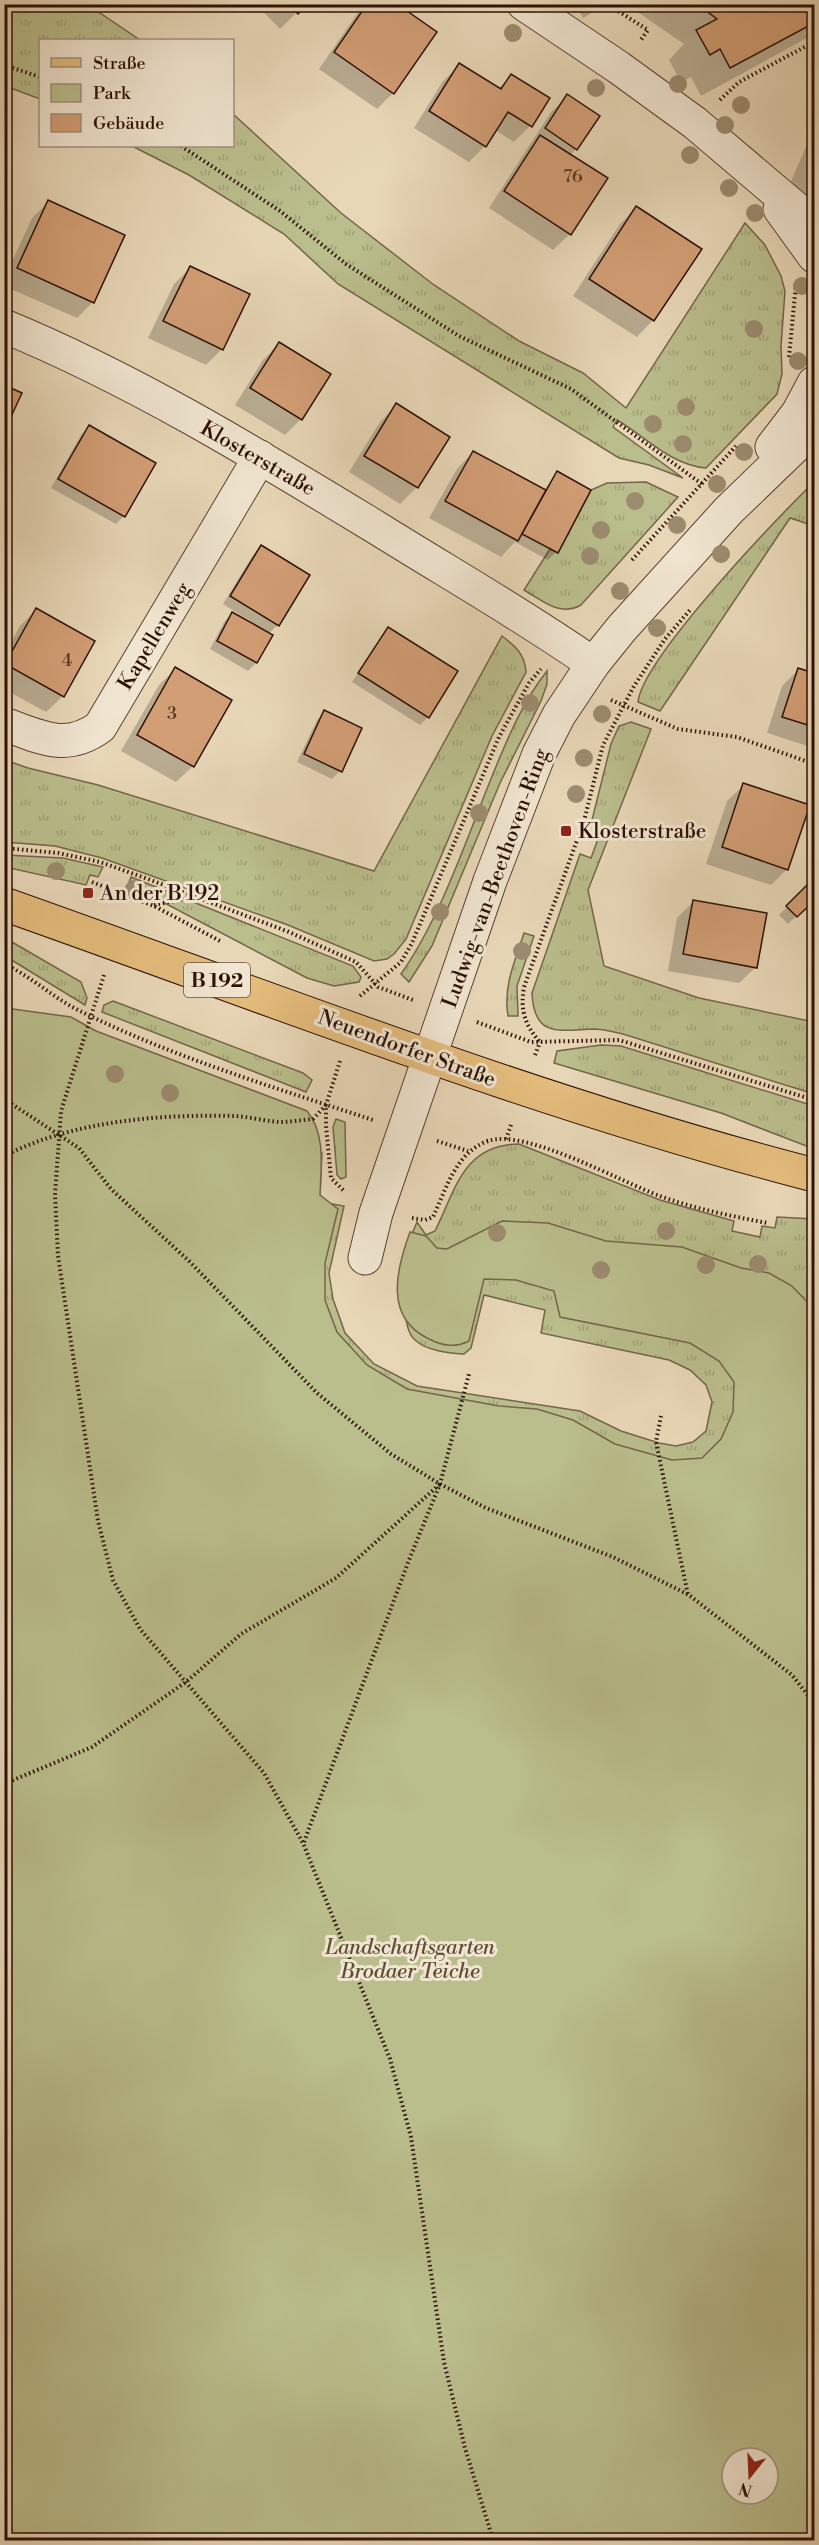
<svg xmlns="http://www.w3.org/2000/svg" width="819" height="2545" font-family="'Libre Bodoni',serif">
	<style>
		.grass { fill: url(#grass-tufts); stroke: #746648; stroke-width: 1.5 }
		.park { fill: #babd8c; stroke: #746648; stroke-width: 1.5; fill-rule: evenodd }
		.shadow { fill: #0003 }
		.building { fill: #d29e75; stroke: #2d1005; stroke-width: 1.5 }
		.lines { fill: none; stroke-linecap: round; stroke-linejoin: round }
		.minor-casing { stroke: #5c4232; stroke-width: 35 }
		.major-casing { stroke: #2d1005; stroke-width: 35 }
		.path { stroke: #2d1005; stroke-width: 4; stroke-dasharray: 1.5 3; stroke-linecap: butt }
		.minor { stroke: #f0e5d0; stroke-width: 33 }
		.major { stroke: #e4bc7c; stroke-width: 33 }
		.tree { fill: #9c8b6f }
		.poi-dot { fill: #8f2418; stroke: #f0e5d0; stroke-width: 2 }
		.labels { text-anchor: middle; stroke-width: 6; stroke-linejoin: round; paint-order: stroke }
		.number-label { font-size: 18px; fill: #563421 }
		.shield { fill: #f0e5d0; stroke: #685042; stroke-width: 1.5 }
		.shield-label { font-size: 20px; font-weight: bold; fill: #2d1005 }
		.street-label { font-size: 21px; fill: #2d1005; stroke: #f0e5d0 }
		.poi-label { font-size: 21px; fill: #2d1005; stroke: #f0e5d0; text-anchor: start }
		.park-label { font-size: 21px; font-style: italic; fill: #5e4d34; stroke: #f0e5d0 }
	</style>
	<defs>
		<pattern id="grass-tufts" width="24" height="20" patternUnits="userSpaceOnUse" patternTransform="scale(1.5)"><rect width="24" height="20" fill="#babd8c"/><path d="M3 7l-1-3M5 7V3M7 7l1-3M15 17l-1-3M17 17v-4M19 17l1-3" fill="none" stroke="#a0a177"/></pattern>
	</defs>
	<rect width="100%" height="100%" fill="#e8d7b7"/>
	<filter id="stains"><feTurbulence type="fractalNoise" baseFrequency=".00333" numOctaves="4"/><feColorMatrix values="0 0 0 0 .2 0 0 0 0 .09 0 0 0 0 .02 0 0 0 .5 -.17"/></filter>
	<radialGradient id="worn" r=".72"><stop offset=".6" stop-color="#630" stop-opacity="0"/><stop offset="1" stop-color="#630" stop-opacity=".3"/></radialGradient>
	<g class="grass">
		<path d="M5,4L88,5L140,40H40V99L5,86Z"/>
		<path d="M233,114L341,213L434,285L519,341L583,373L626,408L745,223L765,245L781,276L785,291L781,346L782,374L777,394L706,468C671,465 646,437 617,420L613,427L683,478L649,465L619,458L338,284L284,234L189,175L132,146H232Z"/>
		<path d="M646,482L678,497L581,605C560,617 543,601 524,590L550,549L558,553L591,490L607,483Z"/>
		<path d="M814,482V526L790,518L660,711L638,702C642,659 778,517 814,482Z"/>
		<path d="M502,636C515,646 525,654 526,672L492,736L406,939L394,954L387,959L374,961L288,925L102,858L55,846L5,842V760L28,768L98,785L374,871Z"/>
		<path d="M547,671V684L541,701L500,783L432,946L409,982L401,974C442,916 468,834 495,769C509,735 524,700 547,671Z"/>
		<path d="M631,722L651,729L588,890L604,966L699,998L814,1022V1094L623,1034C613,1032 603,1029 594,1029C560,1030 534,1039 532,993L580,854L591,858L602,828L591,824L611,744L619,726Z"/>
		<path d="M5,855L63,858L103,867L98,877L90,875L86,885L5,867Z"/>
		<path d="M131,877L353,966L361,977L359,982L334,986L307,978L157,899L127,888Z"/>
		<path d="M524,933L534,936L517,986L518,1016H508C503,986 515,961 524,933Z"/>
		<path d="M5,938L81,982L87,998L85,1005L5,956Z"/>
		<path d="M113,1001L303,1073L312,1080L306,1092L102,1012L104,1005Z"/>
		<path d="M601,1045L621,1046L814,1106V1149L721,1113L554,1063L557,1051Z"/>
		<path d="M336,1119L345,1122L346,1177L341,1179L337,1175L333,1127Z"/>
		<path d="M88,1135L322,1153L320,1195L327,1203L344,1206L329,1273L333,1299L345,1333L374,1364L417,1386L580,1411L621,1431L659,1443L676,1446L693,1442L706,1431L712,1402L706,1385L690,1370L669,1360L541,1333L545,1310L484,1295L471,1348L464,1354C448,1353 427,1351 415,1340C396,1324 410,1258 412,1234L417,1222L426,1235L435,1231C456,1189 463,1145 519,1144L660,1200L734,1221L732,1231L760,1237L762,1226L775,1228L777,1217L814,1219V1699L532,1514Z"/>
	</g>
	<path class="park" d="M5,1008L71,1017L96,1031L307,1111C326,1134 321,1167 320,1195L338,1209L325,1263V1300L337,1332L367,1365L407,1389L499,1406L537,1409L573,1420L615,1444L672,1460L702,1458L721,1439L733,1412L734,1382L719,1361L690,1343L560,1317L554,1291L516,1280L484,1279L469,1341C455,1348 443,1346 429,1339C384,1318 396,1270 410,1232L426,1236L437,1248L447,1249L502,1221L548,1223L606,1241L682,1247L741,1268L769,1273L792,1286L814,1309V2540H5ZM732,2458H768V2494H732Z"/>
	<g class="shadow">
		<path d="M256,4H305L280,29Z"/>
		<path d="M364,4H395L393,93L377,109L319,69Z"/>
		<path d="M575,4H607L583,18Z"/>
		<path d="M626,4H814V34L701,96L691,77L681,82L669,60L684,44Z"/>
		<path d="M460,65L498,89L511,76L530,126L514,142L495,130L485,146L469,162L414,128L443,81Z"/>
		<path d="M568,96L576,149L570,155V234L553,250L489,208L551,112Z"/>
		<path d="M814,135V203L791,181L809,140Z"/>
		<path d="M48,202L93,302L77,318L4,286V279L32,218Z"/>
		<path d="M636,208L653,320L637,337L573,296L620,224Z"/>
		<path d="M190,268L222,349L206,365L148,338L174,284Z"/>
		<path d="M279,344L301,419L285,435L235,405L263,360Z"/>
		<path d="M397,405L448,437L417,487L400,504L349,472L380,422Z"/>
		<path d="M89,427L124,516L116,524L51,488L81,435Z"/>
		<path d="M473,452L544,490L557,473L556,552L548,560L515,542L501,557L429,518L457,469Z"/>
		<path d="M261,547L278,625L268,634L256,663L248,671L210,649L224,622L232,614L254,626L255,624L223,604L253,555Z"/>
		<path d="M36,610L63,696L46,712L4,689V654L20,626Z"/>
		<path d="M388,629L428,717L420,725L352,682Z"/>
		<path d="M175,669L193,766L176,782L121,751L159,685Z"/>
		<path d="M798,670L814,675V748L767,733L782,686Z"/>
		<path d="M325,712L340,771L332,779L297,762L317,720Z"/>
		<path d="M744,785L787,869L771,885L706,864L727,801Z"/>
		<path d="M814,880V899L788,924L779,915Z"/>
		<path d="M694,901L756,967L739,983L668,971L677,918Z"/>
	</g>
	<g class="building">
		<path d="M288,4H307L298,14Z"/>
		<path d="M367,4H397L437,32L394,94L334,52Z"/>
		<path d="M697,4H814V23L730,68L720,49L710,55L696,30L717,19Z"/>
		<path d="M459,63L501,89L511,74L550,98L532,127L508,112L486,147L429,111Z"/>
		<path d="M567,94L600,116L577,150L545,128Z"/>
		<path d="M540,135L608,178L571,235L504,191Z"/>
		<path d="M48,200L125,235L94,303L17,268Z"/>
		<path d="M636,206L702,249L654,321L589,279Z"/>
		<path d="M190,266L250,294L223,350L163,321Z"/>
		<path d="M279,342L331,374L302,420L250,388Z"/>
		<path d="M4,385L22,393L4,432Z"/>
		<path d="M396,403L450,437L418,488L364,456Z"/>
		<path d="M89,425L156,463L125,517L58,479Z"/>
		<path d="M473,451L546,490L518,541L445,501Z"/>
		<path d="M557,471L591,490L558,553L522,534Z"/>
		<path d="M261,545L310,575L279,626L230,596Z"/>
		<path d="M36,608L95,641L64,697L5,664Z"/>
		<path d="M232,612L273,635L257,663L217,641Z"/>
		<path d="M388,627L458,671L429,718L358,673Z"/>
		<path d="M175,667L232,700L194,767L137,735Z"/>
		<path d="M798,668L814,673V727L782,717Z"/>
		<path d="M324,710L362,728L342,772L304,754Z"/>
		<path d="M743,783L810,805L788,870L722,847Z"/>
		<path d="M814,878V901L797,917L786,906Z"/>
		<path d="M693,900L767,913L757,968L683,954Z"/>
	</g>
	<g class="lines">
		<defs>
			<g id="minor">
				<path d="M524,4L618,67L695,123L814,224"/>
				<path d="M780,209L814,256"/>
				<path d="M4,326C135,380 257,455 377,528C449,573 523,615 593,664"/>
				<path d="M772,447L798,413L814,383"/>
				<path d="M4,724C40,737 66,752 100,727L260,457"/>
				<path d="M365,1258L376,1213L490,881L539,754L559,715L593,664L622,628L729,510L814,428"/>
			</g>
			<path id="major" d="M4,904C273,999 538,1104 814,1175"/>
		</defs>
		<use href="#minor" class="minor-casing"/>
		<use href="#major" class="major-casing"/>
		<g class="path">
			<path d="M607,4L648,30L640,41"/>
			<path d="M4,65L40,77"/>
			<path d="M720,100L739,82L814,42"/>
			<path d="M181,146L280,211L346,264L459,336L571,389L702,484"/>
			<path d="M789,357L796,284"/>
			<path d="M632,560L736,446"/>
			<path d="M611,700L678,729L737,737L814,764"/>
			<path d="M4,848L58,853L100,862L148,879L289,932L356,962L378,987L413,1000"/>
			<path d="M92,882L154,906L222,942"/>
			<path d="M154,905L194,897"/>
			<path d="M4,964C31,976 52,997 78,1010C172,1057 273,1087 373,1120"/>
			<path d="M104,975L61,1111L55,1195L58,1256L98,1521L113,1580L140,1629L264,1773L303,1843L390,2059L411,2137L444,2362L465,2448L493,2540"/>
			<path d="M360,996L401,962L412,943L499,737L529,683L541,669"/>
			<path d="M477,1022L531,1042L619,1040L814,1100"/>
			<path d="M539,1041C525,1025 520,1010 524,987L584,821L603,745L634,686L665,639L690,610"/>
			<path d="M535,1055L540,1042"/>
			<path d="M340,1061L326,1105V1126L331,1178L345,1192"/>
			<path d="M4,1099L79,1148L111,1189L189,1261L317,1393L391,1454L440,1484L486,1508L613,1557L689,1595L792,1675L814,1703"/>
			<path d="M506,1139L512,1122"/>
			<path d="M437,1141L468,1151"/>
			<path d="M4,1156C73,1121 158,1114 235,1116C250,1117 265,1121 280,1122C291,1122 302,1120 313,1119L326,1105"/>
			<path d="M412,1218L425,1220L433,1217C446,1189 456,1152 488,1141C525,1128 621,1182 660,1196C695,1209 732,1216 767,1223"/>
			<path d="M661,1416L656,1442L688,1595"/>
			<path d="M4,1784L92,1747L186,1682L241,1634L336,1578L440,1484"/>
			<path d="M304,1842L409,1560L440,1484L469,1374"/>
		</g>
		<use href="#minor" class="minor"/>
		<use href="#major" class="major"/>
	</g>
	<g class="tree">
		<circle cx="513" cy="33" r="9"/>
		<circle cx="678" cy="84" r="9"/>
		<circle cx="596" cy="88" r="9"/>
		<circle cx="741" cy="105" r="9"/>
		<circle cx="725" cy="125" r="9"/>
		<circle cx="690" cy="155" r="9"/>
		<circle cx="729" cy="188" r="9"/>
		<circle cx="755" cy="213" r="9"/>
		<circle cx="802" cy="286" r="9"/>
		<circle cx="754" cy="329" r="9"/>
		<circle cx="798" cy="361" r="9"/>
		<circle cx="686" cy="407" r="9"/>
		<circle cx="653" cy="424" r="9"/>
		<circle cx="683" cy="444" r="9"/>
		<circle cx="744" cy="452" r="9"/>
		<circle cx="717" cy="484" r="9"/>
		<circle cx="635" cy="501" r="9"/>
		<circle cx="677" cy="525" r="9"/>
		<circle cx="601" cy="530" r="9"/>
		<circle cx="721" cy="554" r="9"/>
		<circle cx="590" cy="556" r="9"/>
		<circle cx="620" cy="591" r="9"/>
		<circle cx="657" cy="628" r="9"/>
		<circle cx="530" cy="703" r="9"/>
		<circle cx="602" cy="714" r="9"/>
		<circle cx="584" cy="758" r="9"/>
		<circle cx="576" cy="794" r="9"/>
		<circle cx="479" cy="813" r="9"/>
		<circle cx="56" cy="871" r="9"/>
		<circle cx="134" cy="889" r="9"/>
		<circle cx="440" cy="912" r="9"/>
		<circle cx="522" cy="951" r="9"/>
		<circle cx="115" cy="1074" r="9"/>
		<circle cx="170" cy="1093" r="9"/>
		<circle cx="666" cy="1231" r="9"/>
		<circle cx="497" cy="1233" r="9"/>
		<circle cx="758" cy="1264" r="9"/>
		<circle cx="706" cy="1265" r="9"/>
		<circle cx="601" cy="1270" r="9"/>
	</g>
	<g class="poi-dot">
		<rect x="560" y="825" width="12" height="12" rx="3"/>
		<rect x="82" y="887" width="12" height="12" rx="3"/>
	</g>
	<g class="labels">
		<g class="number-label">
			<text x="573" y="182">76</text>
			<text x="67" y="666">4</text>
			<text x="172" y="719">3</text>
		</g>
		<rect class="shield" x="184" y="963" width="66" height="34" rx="4.5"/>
		<g class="shield-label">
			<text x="217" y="987">B 192</text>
		</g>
		<g class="street-label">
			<text transform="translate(258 458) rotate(30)" y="7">Klosterstraße</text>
			<text transform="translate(154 636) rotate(-59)" y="7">Kapellenweg</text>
			<text transform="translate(495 878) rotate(-70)" y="7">Ludwig-van-Beethoven-Ring</text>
			<text transform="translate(407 1048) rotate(20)" y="7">Neuendorfer Straße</text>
		</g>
		<g class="poi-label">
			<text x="578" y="838">Klosterstraße</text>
			<text x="100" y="900">An der B 192</text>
		</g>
		<g class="park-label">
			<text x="410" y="1954">Landschaftsgarten<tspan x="410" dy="24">Brodaer Teiche</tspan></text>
		</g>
	</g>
	<rect width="819" height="2545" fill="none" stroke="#e8d7b7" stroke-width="24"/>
	<rect x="6" y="6" width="807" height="2533" fill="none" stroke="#2d1005" stroke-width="3"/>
	<rect x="12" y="12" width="795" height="2521" fill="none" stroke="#2d1005" stroke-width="1.5"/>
	<rect x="39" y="39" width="195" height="108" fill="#f0e5d0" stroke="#a2907f" stroke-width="1.5"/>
	<rect x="51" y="58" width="30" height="9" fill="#e4bc7c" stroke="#a2907f" stroke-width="1.5"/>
	<text x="93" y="69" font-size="18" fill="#2d1005">Straße</text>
	<rect x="51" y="84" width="30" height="18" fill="#babd8c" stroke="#a2907f" stroke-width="1.5"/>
	<text x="93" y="99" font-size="18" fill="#2d1005">Park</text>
	<rect x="51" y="114" width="30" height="18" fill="#d29e75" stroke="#a2907f" stroke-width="1.5"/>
	<text x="93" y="129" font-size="18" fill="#2d1005">Gebäude</text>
	<g transform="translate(750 2476) rotate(198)"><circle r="28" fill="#f0e5d0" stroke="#a2907f" stroke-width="1.5"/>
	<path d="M0-4.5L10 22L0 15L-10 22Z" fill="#8f2418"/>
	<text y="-9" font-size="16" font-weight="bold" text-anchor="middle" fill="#2d1005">N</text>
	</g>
	<rect width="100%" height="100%" filter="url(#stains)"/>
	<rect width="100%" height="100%" fill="url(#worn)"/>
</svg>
